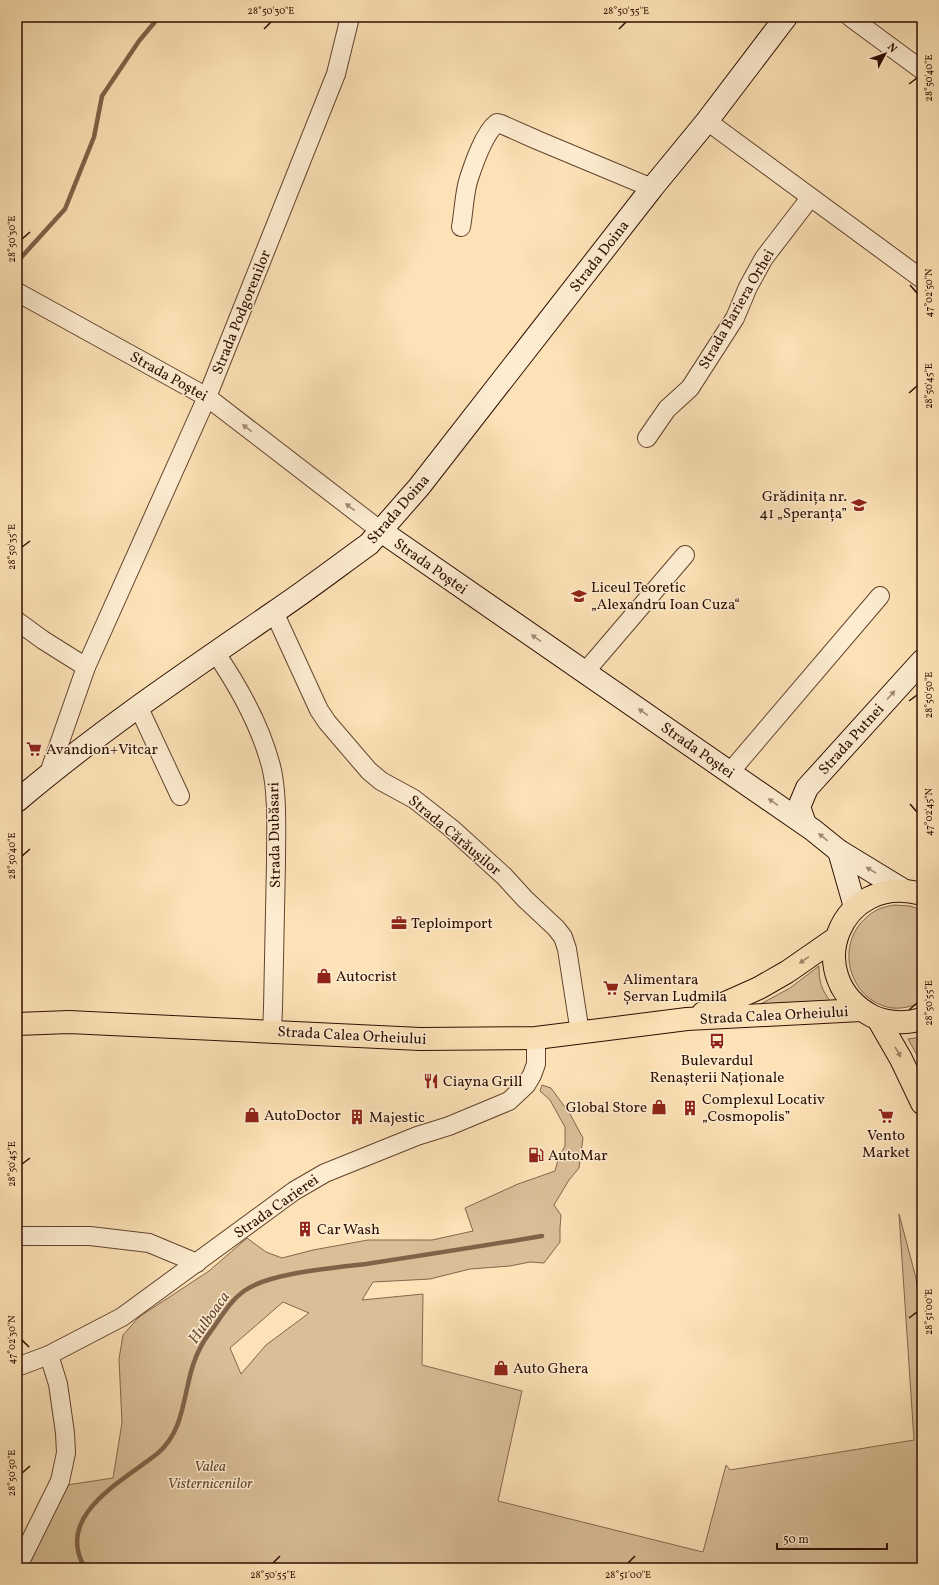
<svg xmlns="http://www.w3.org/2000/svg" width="939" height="1585" font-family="Vollkorn,serif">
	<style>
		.green { fill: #d9be97; stroke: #84664c; fill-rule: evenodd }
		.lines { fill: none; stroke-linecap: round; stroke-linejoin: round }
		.stream { stroke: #806248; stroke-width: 4.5 }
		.street-casing { stroke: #62432e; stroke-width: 20 }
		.secondary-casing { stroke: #2e0e01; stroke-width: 24 }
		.primary-casing { stroke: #2e0e01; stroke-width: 24 }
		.highway-casing { stroke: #2e0e01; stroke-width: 24 }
		.street { stroke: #fdecd0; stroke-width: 18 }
		.secondary { stroke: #fdecd0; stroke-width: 22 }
		.primary { stroke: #fce2b6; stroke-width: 22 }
		.highway { stroke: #fce2b6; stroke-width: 22 }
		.oneway { fill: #a08873 }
		.oneway2 { fill: #9f8365 }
		.ticks { fill: none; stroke: #2e0e01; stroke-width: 1.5 }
		.labels { text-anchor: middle; stroke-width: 3; stroke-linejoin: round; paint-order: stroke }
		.street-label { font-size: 15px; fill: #2e0e01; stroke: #fdecd0 }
		.poi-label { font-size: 15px; fill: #2e0e01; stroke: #fdecd0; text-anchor: start }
		.park-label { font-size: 15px; font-style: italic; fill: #6a4c36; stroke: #fdecd0 }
		.water-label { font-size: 16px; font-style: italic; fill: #6b4d37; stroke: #fdecd0 }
		.neatline { fill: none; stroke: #2e0e01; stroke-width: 1.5 }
		.ticks-label { font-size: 10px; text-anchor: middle; fill: #2e0e01 }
	</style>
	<rect width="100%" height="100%" fill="#fce2b6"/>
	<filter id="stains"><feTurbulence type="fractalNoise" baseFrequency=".005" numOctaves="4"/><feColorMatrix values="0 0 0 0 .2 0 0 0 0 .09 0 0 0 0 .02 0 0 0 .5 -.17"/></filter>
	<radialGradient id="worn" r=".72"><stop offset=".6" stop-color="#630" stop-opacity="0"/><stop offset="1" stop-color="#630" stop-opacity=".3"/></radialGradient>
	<g class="green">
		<path d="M894,905L910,906L922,910V1003C912,1006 903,1009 892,1008C853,1002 836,954 860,924C865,918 872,912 879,909C884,907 889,906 894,905Z"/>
		<path d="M819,966C819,982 821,989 831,1002L757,1006L790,988Z"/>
		<path d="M922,1037V1064L908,1039Z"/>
		<path d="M542,1085L551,1088L570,1114L583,1138L579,1168L569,1180L554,1205L561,1215L560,1228V1242L544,1263L530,1262L510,1266L470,1269L430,1279L373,1282L362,1300L423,1294L422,1365L522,1391L498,1501L703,1552L726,1465L730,1470L914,1440L899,1214L916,1278L922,1327V1568H27L67,1485L113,1478L122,1423L119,1359L123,1335L139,1317L209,1271L247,1238L266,1252L282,1258L313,1250L368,1240H432L473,1231L465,1208L518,1184L555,1171L559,1156L565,1146V1127L550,1100L540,1091ZM283,1302L309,1313L266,1345L241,1374L230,1348Z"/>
	</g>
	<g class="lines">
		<g class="stream">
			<path d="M17,262L65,209L94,137L102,96L139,41L159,17"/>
			<path d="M85,1568C53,1515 125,1480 158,1453C184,1431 183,1396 193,1365C197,1353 203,1341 211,1331C221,1317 230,1301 244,1291C269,1273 333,1268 366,1264C425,1255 483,1246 542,1236"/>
		</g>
		<defs>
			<g id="street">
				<path d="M850,17L922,70"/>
				<path d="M707,121L922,279"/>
				<path d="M461,227C464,211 464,193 469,178C474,163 484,133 497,123L501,124L537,140L652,188"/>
				<path d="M17,292L207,397L381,531"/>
				<path d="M647,438L667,409L690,388L735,318L748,287L764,258L810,198"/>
				<path d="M274,612L319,710L327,722L369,771L381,781L414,799L451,828L504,876L525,899L556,928L563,937L567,949L580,1033"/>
				<path d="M17,621L43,640L86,667"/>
				<path d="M215,652C239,687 260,724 271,766C278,793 276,834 276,862C275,911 274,959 273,1008L272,1032"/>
				<path d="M585,672L685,555"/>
				<path d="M138,706L180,796"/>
				<path d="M730,772L880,596"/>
				<path d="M49,773L86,667L207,397L336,74L350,17"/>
				<path d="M17,1236H90L149,1243L197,1263"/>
				<path d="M17,1367L49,1355L122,1317L294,1191L325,1173L417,1136L449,1126L509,1101L526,1085L532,1075L536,1064V1038"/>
				<path d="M17,1568L60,1481L66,1453L65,1433L58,1384L49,1355"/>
			</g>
			<g id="secondary">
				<path d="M381,531L813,830L839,851L903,890"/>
				<path d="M17,801C98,732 186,673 273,613C306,591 337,567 369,544L419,487L652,188L707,121L786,17"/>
				<path d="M805,824L799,807L807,788L922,661"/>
				<path d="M839,851L855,907"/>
			</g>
			<g id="primary">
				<path d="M703,1013L759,988L787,972L836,938"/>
				<path d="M878,1019L901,1059L922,1103"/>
				<path d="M17,1024L69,1022L420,1039L536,1038L687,1019L861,1010"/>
			</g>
			<path id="highway" d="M922,894C840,871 799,977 872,1016C887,1023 906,1024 922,1019"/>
		</defs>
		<use href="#street" class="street-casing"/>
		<use href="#secondary" class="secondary-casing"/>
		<use href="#primary" class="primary-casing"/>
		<use href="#highway" class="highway-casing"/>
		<use href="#street" class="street"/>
		<use href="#secondary" class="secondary"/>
		<use href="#primary" class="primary"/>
		<use href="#highway" class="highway"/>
	</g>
	<defs><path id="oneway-solid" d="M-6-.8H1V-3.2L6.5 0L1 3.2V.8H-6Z"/></defs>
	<g class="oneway">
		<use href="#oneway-solid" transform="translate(247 428) rotate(-142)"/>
		<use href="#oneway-solid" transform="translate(350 507) rotate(-142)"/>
		<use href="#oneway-solid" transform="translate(536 638) rotate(-145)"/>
		<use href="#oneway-solid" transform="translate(891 695) rotate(-48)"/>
		<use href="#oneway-solid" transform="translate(643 712) rotate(-145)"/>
		<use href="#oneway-solid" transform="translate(773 802) rotate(-146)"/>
		<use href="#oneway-solid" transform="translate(823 837) rotate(-141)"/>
		<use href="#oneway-solid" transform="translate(871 870) rotate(-149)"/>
	</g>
	<g class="oneway2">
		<use href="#oneway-solid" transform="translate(804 960) rotate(145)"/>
		<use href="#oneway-solid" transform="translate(898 1052) rotate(60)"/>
	</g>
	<path class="ticks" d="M264,29L271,22M619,29L626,22M909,84L917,78M22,239L30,232M910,285L917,293M909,393L917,386M22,547L30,541M909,701L917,695M910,804L917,812M22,856L30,849M909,1010L917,1003M22,1164L30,1158M909,1318L917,1312M22,1340L29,1347M22,1473L30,1466M273,1563L280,1556M628,1563L635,1556"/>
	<defs>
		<symbol id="school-bare" viewBox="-9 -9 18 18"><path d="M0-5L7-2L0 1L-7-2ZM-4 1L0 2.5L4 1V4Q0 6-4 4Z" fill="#8f2418" stroke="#fdecd0" stroke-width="2.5" paint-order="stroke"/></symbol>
		<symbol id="supermarket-bare" viewBox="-9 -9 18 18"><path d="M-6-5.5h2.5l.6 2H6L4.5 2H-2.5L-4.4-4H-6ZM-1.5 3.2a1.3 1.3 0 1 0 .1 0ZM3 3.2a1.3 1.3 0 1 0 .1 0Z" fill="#8f2418" stroke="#fdecd0" stroke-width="2.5" paint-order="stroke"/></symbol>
		<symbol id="office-bare" viewBox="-9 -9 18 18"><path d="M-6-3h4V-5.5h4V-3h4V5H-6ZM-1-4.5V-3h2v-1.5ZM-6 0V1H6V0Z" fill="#8f2418" stroke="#fdecd0" stroke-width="2.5" paint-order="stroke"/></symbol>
		<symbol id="shop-bare" viewBox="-9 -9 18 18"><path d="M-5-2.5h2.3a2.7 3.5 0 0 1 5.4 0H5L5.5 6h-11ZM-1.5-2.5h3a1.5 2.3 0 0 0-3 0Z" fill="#8f2418" stroke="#fdecd0" stroke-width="2.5" paint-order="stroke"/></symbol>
		<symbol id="bus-bare" viewBox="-9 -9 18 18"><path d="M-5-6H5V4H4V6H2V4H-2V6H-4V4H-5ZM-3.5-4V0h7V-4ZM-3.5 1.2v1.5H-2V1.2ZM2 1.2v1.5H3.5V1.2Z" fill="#8f2418" stroke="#fdecd0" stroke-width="2.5" paint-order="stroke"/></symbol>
		<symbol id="restaurant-bare" viewBox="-9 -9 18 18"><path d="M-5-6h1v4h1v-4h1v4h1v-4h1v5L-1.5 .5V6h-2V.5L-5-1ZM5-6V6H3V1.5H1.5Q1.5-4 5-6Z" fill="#8f2418" stroke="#fdecd0" stroke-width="2.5" paint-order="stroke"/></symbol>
		<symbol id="building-bare" viewBox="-9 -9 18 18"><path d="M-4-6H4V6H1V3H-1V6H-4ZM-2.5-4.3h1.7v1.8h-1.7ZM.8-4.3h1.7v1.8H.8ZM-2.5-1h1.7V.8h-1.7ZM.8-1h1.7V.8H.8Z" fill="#8f2418" stroke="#fdecd0" stroke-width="2.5" paint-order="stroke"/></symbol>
		<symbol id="fuel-bare" viewBox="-9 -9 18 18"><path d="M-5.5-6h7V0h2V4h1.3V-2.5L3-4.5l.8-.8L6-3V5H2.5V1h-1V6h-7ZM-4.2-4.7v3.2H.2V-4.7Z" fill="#8f2418" stroke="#fdecd0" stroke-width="2.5" paint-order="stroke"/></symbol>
	</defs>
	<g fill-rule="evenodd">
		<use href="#school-bare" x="848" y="494" width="22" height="22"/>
		<use href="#school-bare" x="568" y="585" width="22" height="22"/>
		<use href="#supermarket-bare" x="23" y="738" width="22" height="22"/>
		<use href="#office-bare" x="388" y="912" width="22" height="22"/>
		<use href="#shop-bare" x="313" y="965" width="22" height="22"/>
		<use href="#supermarket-bare" x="600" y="977" width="22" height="22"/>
		<use href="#bus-bare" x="706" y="1030" width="22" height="22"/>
		<use href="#restaurant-bare" x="420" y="1070" width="22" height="22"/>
		<use href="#shop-bare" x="648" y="1096" width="22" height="22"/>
		<use href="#building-bare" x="679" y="1097" width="22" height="22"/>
		<use href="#shop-bare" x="241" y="1104" width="22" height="22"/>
		<use href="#supermarket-bare" x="875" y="1105" width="22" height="22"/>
		<use href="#building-bare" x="346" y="1106" width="22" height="22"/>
		<use href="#fuel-bare" x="525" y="1144" width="22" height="22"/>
		<use href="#building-bare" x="294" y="1218" width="22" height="22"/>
		<use href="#shop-bare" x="490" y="1357" width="22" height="22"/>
	</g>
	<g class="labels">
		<g class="street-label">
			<text transform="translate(599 256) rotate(-52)" y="5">Strada Doina</text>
			<text transform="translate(736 309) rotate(-60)" y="5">Strada Bariera Orhei</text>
			<text transform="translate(241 312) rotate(-68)" y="5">Strada Podgorenilor</text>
			<text transform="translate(169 376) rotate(29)" y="5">Strada Poștei</text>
			<text transform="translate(398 509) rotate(-49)" y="5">Strada Doina</text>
			<text transform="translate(431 566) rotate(35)" y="5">Strada Poștei</text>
			<text transform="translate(851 739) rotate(-48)" y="5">Strada Putnei</text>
			<text transform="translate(698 750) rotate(35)" y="5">Strada Poștei</text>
			<text transform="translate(274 835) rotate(-91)" y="5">Strada Dubăsari</text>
			<text transform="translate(455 835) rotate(40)" y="5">Strada Cărăușilor</text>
			<text transform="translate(774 1015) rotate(-3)" y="5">Strada Calea Orheiului</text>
			<text transform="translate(352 1035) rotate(3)" y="5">Strada Calea Orheiului</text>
			<text transform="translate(276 1206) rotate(-35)" y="5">Strada Carierei</text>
		</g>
		<g class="poi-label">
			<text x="847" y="501" text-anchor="end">Grădinița nr.<tspan x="847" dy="17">41 „Speranța”</tspan></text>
			<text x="591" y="592">Liceul Teoretic<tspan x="591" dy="17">„Alexandru Ioan Cuza“</tspan></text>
			<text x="46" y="754">Avandion+Vitcar</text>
			<text x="411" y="928">Teploimport</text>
			<text x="336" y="981">Autocrist</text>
			<text x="623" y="984">Alimentara<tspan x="623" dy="17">Șervan Ludmila</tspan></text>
			<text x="717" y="1065" text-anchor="middle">Bulevardul<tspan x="717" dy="17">Renașterii Naționale</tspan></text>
			<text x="443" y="1086">Ciayna Grill</text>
			<text x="702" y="1104">Complexul Locativ<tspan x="702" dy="17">„Cosmopolis”</tspan></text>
			<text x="647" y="1112" text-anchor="end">Global Store</text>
			<text x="264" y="1120">AutoDoctor</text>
			<text x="369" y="1122">Majestic</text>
			<text x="886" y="1140" text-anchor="middle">Vento<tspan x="886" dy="17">Market</tspan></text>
			<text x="548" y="1160">AutoMar</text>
			<text x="317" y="1234">Car Wash</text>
			<text x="513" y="1373">Auto Ghera</text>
		</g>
		<g class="park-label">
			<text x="210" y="1471">Valea<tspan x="210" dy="17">Visternicenilor</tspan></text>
		</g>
		<g class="water-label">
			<text transform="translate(208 1317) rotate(-55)" y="6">Hulboaca</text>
		</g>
	</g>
	<rect width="939" height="1585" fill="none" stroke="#fce2b6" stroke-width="44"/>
	<g transform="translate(885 54) rotate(49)" stroke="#fdecd0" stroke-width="3" paint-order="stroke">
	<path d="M0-3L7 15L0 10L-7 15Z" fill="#2e0e01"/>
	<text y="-6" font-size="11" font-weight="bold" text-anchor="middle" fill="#2e0e01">N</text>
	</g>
	<path d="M777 1543v6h110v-6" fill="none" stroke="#2e0e01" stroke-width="2"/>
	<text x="783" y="1543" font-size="12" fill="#2e0e01" stroke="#fdecd0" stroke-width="3" paint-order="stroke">50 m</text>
	<rect x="22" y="22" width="895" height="1541" class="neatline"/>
	<g class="ticks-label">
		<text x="271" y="14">28°50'30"E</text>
		<text x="626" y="14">28°50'35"E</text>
		<text transform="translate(928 78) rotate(-90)" y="4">28°50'40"E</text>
		<text transform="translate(11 239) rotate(-90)" y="4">28°50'30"E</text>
		<text transform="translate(928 293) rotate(-90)" y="4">47°02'50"N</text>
		<text transform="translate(928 386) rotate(-90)" y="4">28°50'45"E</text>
		<text transform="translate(11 547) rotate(-90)" y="4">28°50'35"E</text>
		<text transform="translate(928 695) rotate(-90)" y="4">28°50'50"E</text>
		<text transform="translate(928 812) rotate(-90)" y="4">47°02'45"N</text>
		<text transform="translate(11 856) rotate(-90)" y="4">28°50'40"E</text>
		<text transform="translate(928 1003) rotate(-90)" y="4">28°50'55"E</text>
		<text transform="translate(11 1164) rotate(-90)" y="4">28°50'45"E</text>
		<text transform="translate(928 1312) rotate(-90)" y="4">28°51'00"E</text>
		<text transform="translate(11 1340) rotate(-90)" y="4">47°02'30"N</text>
		<text transform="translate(11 1473) rotate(-90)" y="4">28°50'50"E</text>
		<text x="273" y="1578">28°50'55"E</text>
		<text x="628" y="1578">28°51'00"E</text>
	</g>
	<rect width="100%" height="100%" filter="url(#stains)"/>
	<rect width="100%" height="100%" fill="url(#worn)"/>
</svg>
